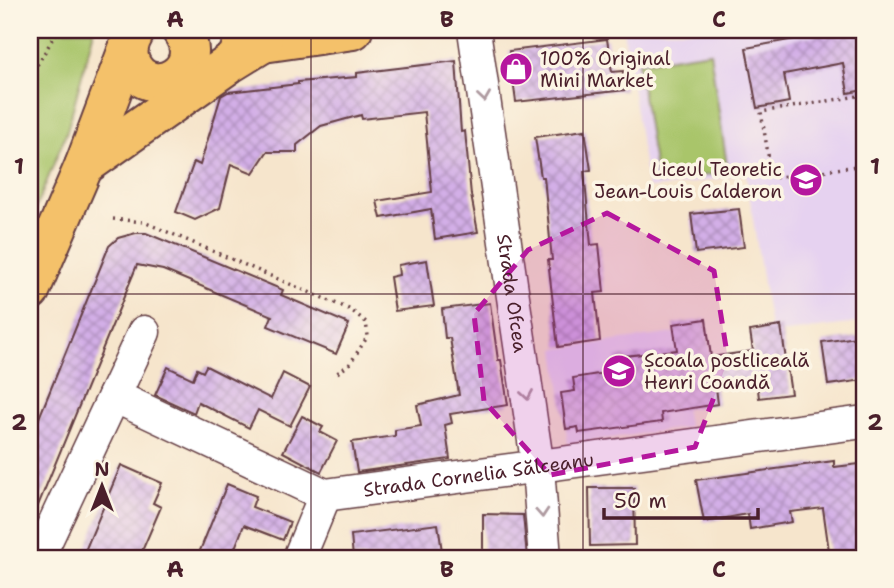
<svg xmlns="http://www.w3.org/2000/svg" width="894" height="588" font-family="'Shantell Sans',sans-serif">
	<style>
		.built { fill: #e6d2f0 }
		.green { fill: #a9c56b; stroke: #7a724b; stroke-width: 2 }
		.building { fill: url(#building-cross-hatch) }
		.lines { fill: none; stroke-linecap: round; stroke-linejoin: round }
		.minor-casing { stroke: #643d43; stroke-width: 35 }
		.major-casing { stroke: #643d43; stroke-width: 42 }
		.path { stroke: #643d43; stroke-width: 3.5; stroke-dasharray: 2 5; stroke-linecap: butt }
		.minor { stroke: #fff; stroke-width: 32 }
		.major { stroke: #f4c16a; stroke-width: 38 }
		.oneway { stroke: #ae9aa0 }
		.marked { fill: #b5179e; fill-opacity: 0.2; stroke: #b5179e; stroke-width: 5; stroke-dasharray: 14 9; stroke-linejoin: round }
		.grid { fill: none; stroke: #4a1f2b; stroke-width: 2; stroke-opacity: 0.55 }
		.labels { text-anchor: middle; stroke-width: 7; stroke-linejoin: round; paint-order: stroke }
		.poi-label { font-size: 19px; fill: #4a1f2b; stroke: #fcf5e5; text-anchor: start }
		.street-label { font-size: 19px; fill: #4a1f2b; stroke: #fcf5e5 }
		.neatline { fill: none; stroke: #4a1f2b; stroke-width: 2.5 }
		.grid-label { font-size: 23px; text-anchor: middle; font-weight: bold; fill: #4a1f2b }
	</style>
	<defs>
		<pattern id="building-cross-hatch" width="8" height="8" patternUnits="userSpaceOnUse" patternTransform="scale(1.75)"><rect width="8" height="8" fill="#d3afe7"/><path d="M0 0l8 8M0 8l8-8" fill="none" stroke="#ad8ebb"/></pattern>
	</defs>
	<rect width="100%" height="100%" fill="#fcf5e5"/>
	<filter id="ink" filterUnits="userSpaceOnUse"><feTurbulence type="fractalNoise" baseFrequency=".0143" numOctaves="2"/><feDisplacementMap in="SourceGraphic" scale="14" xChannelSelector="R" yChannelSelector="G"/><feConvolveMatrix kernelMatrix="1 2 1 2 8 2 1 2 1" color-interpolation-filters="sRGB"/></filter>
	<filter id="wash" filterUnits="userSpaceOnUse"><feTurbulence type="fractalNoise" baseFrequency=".00686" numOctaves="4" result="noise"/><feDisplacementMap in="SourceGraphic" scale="28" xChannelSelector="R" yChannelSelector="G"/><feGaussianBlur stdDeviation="1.57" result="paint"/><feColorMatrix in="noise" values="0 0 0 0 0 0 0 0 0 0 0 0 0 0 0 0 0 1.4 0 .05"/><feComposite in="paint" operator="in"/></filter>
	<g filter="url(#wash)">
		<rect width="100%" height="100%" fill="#f6e5cc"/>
		<g class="built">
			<path d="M623,30H864V322L771,334L746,174L674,186L648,188Z"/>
			<path d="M675,333L688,427L568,444L555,349Z"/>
		</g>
		<g class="green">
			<path d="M30,30H94L67,131L30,223Z"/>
			<path d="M710,52L728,172L657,183L638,63Z"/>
		</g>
		<g id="blocks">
			<g class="building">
				<path d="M833,30H864V90L848,93L843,63L784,74L789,102L757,108L746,48L833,32Z"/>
				<path d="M607,39L612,72L623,71L625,90L516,102L509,51Z"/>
				<path d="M456,61L461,132L465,131L471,195L478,232L435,239L431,209L381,218L377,201L432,192L424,112L362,119L361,115L321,126L297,145V152H267L253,173L231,164L220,208L195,220L176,212L194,162L200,165L221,96L228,92L298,84V82L357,77V73Z"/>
				<path d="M585,130L591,170L584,171L591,245L599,244L604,292L595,293L600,341L558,347L548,260H552L544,177H541L535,137Z"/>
				<path d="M739,209L744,247L696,253L691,214Z"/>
				<path d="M136,233H146L283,290L281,295L349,324L336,354L268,326L272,316L163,270L137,265L30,525V440L109,246L118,238Z"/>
				<path d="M427,260L434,306L395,311L390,277L399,275L398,265Z"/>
				<path d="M490,303L498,360H501L508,405L450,414L452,423L445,425L450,459L357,472L352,442L395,436V430L421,426L417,405L459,395L450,338H445L442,309Z"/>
				<path d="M706,319L711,357L753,351L750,331L781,326L791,394L759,398L757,381L716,387L718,404L661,413L662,422L579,433L578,427L566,429L561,393L575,391L573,378L617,371L616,357L677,350L673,324Z"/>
				<path d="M864,336V380L828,385L822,342Z"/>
				<path d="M206,366L271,399L283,373L310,387L290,426L258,410L249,428L198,402L194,413L155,395L168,367L193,379L197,369L203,372Z"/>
				<path d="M302,416L323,427L320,432L337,441L321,472L283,452Z"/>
				<path d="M834,461V467L859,464L861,479H864V558H830L823,508L790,512L792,522L750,529L748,514L704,522L696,480Z"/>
				<path d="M121,465L162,483L153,503L161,507L139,558H82Z"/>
				<path d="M227,484L256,496L252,507L290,522L283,540L244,525L231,558H197Z"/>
				<path d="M589,488H634L635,545L590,546Z"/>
				<path d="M483,514L523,515L527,557H483Z"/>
				<path d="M438,524L443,558H353L351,535Z"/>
			</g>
		</g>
	</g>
	<g filter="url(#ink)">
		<use href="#blocks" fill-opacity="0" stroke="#643d43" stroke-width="2"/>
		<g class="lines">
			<defs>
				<g id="minor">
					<path id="s1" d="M474,30L538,468L545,558"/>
					<path id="s2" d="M114,396L325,495L864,422"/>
					<path d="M38,558L144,332"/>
					<path d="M299,558L325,495"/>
				</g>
				<g id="major">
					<path d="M134,34C128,44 126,55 132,66C152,103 210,70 181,30"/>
					<path d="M240,50L263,43L353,30"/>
					<path d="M84,166L229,64L263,43"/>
					<path d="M30,291L84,166L129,46"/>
				</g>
			</defs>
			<use href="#minor" class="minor-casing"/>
			<use href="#major" class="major-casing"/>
			<g class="path">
				<path d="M30,77L58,30"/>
				<path d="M864,95L761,112L772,178L864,165"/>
				<path d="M113,219L144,222L351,310L366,322L368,336L349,365L334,375"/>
			</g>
			<use href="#minor" class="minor"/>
			<use href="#major" class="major"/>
		</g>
		<defs><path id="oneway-chevron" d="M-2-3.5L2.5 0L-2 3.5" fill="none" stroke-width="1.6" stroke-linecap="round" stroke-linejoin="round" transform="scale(1.75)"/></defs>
		<g class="oneway">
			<use href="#oneway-chevron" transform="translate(484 97) rotate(82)"/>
			<use href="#oneway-chevron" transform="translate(527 395) rotate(81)"/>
			<use href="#oneway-chevron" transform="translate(542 513) rotate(86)"/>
		</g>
	</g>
	<path class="marked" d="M607,213L714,271L728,360L695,447L550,475L484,401L474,314L528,250Z"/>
	<path class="grid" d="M311,30V558M583,30V558M30,294H864"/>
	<defs>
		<symbol id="shop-disc" viewBox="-11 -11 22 22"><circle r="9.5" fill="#b5179e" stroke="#fcf5e5"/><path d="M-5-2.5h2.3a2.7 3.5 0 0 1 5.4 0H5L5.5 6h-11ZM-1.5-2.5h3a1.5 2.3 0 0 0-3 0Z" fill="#fff"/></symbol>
		<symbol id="school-disc" viewBox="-11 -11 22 22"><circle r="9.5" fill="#b5179e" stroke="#fcf5e5"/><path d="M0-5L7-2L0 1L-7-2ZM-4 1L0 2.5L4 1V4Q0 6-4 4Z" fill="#fff"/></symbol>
	</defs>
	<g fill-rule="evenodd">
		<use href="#shop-disc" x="497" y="50" width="38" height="38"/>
		<use href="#school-disc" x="787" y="161" width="38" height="38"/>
		<use href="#school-disc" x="600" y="352" width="38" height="38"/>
	</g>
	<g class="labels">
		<g class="poi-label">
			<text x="540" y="65">100% Original<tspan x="540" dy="22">Mini Market</tspan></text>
			<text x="782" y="176" text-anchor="end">Liceul Teoretic<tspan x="782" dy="22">Jean-Louis Calderon</tspan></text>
			<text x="644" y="367">Școala postliceală<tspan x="644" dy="22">Henri Coandă</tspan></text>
		</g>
		<g class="street-label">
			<text dy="7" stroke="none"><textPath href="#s1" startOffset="266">Strada Ofcea</textPath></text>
			<text dy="7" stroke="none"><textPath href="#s2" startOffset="388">Strada Cornelia Sălceanu</textPath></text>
		</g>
	</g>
	<rect width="894" height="588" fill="none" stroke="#fcf5e5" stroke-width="77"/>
	<g transform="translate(102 486)" stroke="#fcf5e5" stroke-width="5" paint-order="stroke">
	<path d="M0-5L12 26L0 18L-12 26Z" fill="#4a1f2b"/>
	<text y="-10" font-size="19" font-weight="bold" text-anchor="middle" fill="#4a1f2b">N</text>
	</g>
	<path d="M604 508v10h154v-10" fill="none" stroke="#4a1f2b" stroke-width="3.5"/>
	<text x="614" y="508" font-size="21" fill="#4a1f2b" stroke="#fcf5e5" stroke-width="5" paint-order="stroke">50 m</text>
	<rect x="38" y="38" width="818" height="512" class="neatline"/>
	<g class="grid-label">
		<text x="175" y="27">A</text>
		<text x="447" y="27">B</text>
		<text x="719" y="27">C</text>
		<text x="19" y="174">1</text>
		<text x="875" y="174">1</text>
		<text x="19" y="430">2</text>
		<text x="875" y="430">2</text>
		<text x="175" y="577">A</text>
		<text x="447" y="577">B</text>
		<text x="719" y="577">C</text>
	</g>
</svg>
